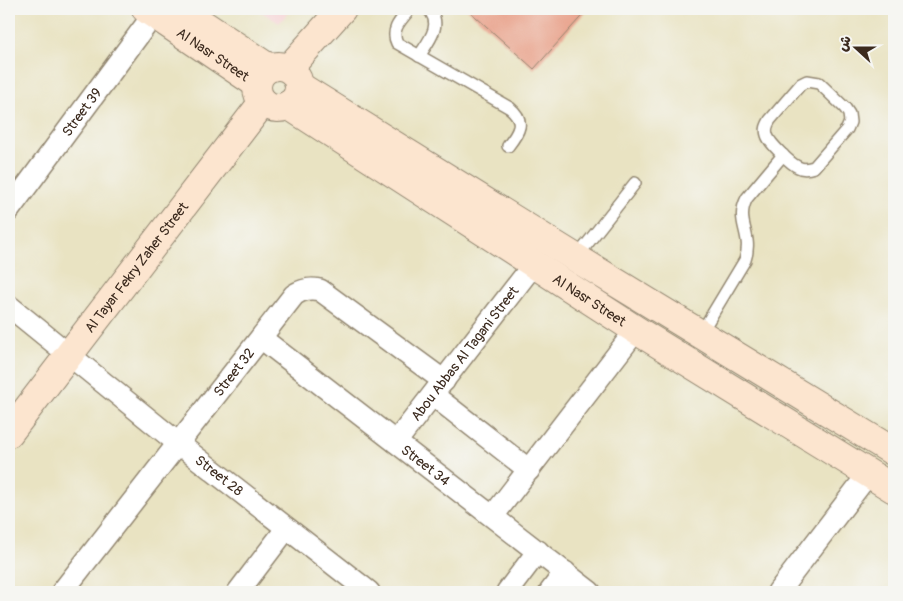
<svg xmlns="http://www.w3.org/2000/svg" width="903" height="601" font-family="Pangolin,'Playpen Sans Arabic',sans-serif">
	<style>
		.built { fill: #f7cfd2 }
		.building { fill: #e9a48e }
		.lines { fill: none; stroke-linecap: round; stroke-linejoin: round }
		.lane-casing { stroke: #928670; stroke-width: 14 }
		.street-casing { stroke: #928670; stroke-width: 24 }
		.secondary-casing { stroke: #928670; stroke-width: 30 }
		.lane { stroke: #fff; stroke-width: 11 }
		.street { stroke: #fff; stroke-width: 21 }
		.secondary { stroke: #fce5cf; stroke-width: 28 }
		.labels { text-anchor: middle; stroke-width: 4.5; stroke-linejoin: round; paint-order: stroke }
		.street-label { font-size: 14px; fill: #3b2a1e; stroke: #f6f6f2 }
	</style>
	<rect width="100%" height="100%" fill="#f6f6f2"/>
	<filter id="ink" filterUnits="userSpaceOnUse"><feTurbulence type="fractalNoise" baseFrequency=".02" numOctaves="2"/><feDisplacementMap in="SourceGraphic" scale="10" xChannelSelector="R" yChannelSelector="G"/><feConvolveMatrix kernelMatrix="1 2 1 2 8 2 1 2 1" color-interpolation-filters="sRGB"/></filter>
	<filter id="wash" filterUnits="userSpaceOnUse"><feTurbulence type="fractalNoise" baseFrequency=".0096" numOctaves="4" result="noise"/><feDisplacementMap in="SourceGraphic" scale="20" xChannelSelector="R" yChannelSelector="G"/><feGaussianBlur stdDeviation="1.12" result="paint"/><feColorMatrix in="noise" values="0 0 0 0 0 0 0 0 0 0 0 0 0 0 0 0 0 1.4 0 .05"/><feComposite in="paint" operator="in"/></filter>
	<g filter="url(#wash)">
		<rect width="100%" height="100%" fill="#e9e3c2"/>
		<path class="built" d="M257,9H292L279,23Z"/>
		<g id="blocks">
			<path class="building" d="M467,9H588L534,69Z"/>
		</g>
	</g>
	<g filter="url(#ink)">
		<use href="#blocks" fill-opacity="0" stroke="#928670" stroke-width="1"/>
		<g class="lines">
			<defs>
				<g id="lane">
					<path d="M410,9C402,19 390,29 397,43L510,108C526,121 519,132 508,146"/>
					<path d="M419,56C428,42 444,24 428,9"/>
					<path d="M807,81L819,83L845,108L849,114L850,122L847,129L814,167C808,169 803,170 798,167C791,164 769,143 767,135C765,129 767,125 770,120L801,84Z"/>
					<path d="M576,258L635,183"/>
					<path d="M701,333L745,260C754,234 734,222 747,198L783,155"/>
				</g>
				<g id="street">
					<path id="s1" d="M9,210L154,14"/>
					<path id="s2" d="M9,306L179,444L369,592"/>
					<path id="s3" d="M261,338L590,592"/>
					<path d="M433,395L529,470"/>
					<path id="s4" d="M396,442L533,265"/>
					<path d="M493,516L636,330"/>
					<path id="s5" d="M62,592L294,295C303,289 310,288 320,290L444,381"/>
					<path d="M238,592L286,529"/>
					<path d="M507,592L538,551"/>
					<path d="M550,592L565,572"/>
					<path d="M778,592L869,473"/>
				</g>
				<g id="secondary">
					<path id="s6" d="M146,9L257,84"/>
					<path d="M180,9L269,68"/>
					<circle cx="278" cy="87" r="21"/>
					<path d="M289,68L342,9"/>
					<path d="M299,86L576,258L894,452"/>
					<path id="s7" d="M288,105L636,330L894,489"/>
					<path id="s8" d="M9,433L263,102"/>
				</g>
			</defs>
			<use href="#lane" class="lane-casing"/>
			<use href="#street" class="street-casing"/>
			<use href="#secondary" class="secondary-casing"/>
			<use href="#lane" class="lane"/>
			<use href="#street" class="street"/>
			<use href="#secondary" class="secondary"/>
		</g>
	</g>
	<g class="labels">
		<g class="street-label">
			<text dy="5" stroke="none"><textPath href="#s6" startOffset="81">Al Nasr Street</textPath></text>
			<text dy="5" stroke="none"><textPath href="#s1" startOffset="122">Street 39</textPath></text>
			<text dy="5" stroke="none"><textPath href="#s8" startOffset="209">Al Tayar Fekry Zaher Street</textPath></text>
			<text dy="5" stroke="none"><textPath href="#s7" startOffset="359">Al Nasr Street</textPath></text>
			<text dy="5" stroke="none"><textPath href="#s4" startOffset="112">Abou Abbas Al Tagani Street</textPath></text>
			<text dy="5" stroke="none"><textPath href="#s5" startOffset="279">Street 32</textPath></text>
			<text dy="5" stroke="none"><textPath href="#s3" startOffset="208">Street 34</textPath></text>
			<text dy="5" stroke="none"><textPath href="#s2" startOffset="270">Street 28</textPath></text>
		</g>
	</g>
	<rect width="903" height="601" fill="none" stroke="#f6f6f2" stroke-width="30"/>
	<g transform="translate(856 48) rotate(291)" stroke="#f6f6f2" stroke-width="4" paint-order="stroke">
	<path d="M0-4L9 19L0 12L-9 19Z" fill="#3b2a1e"/>
	<text y="-8" font-size="14" font-weight="bold" text-anchor="middle" fill="#3b2a1e">ش</text>
	</g>
</svg>
